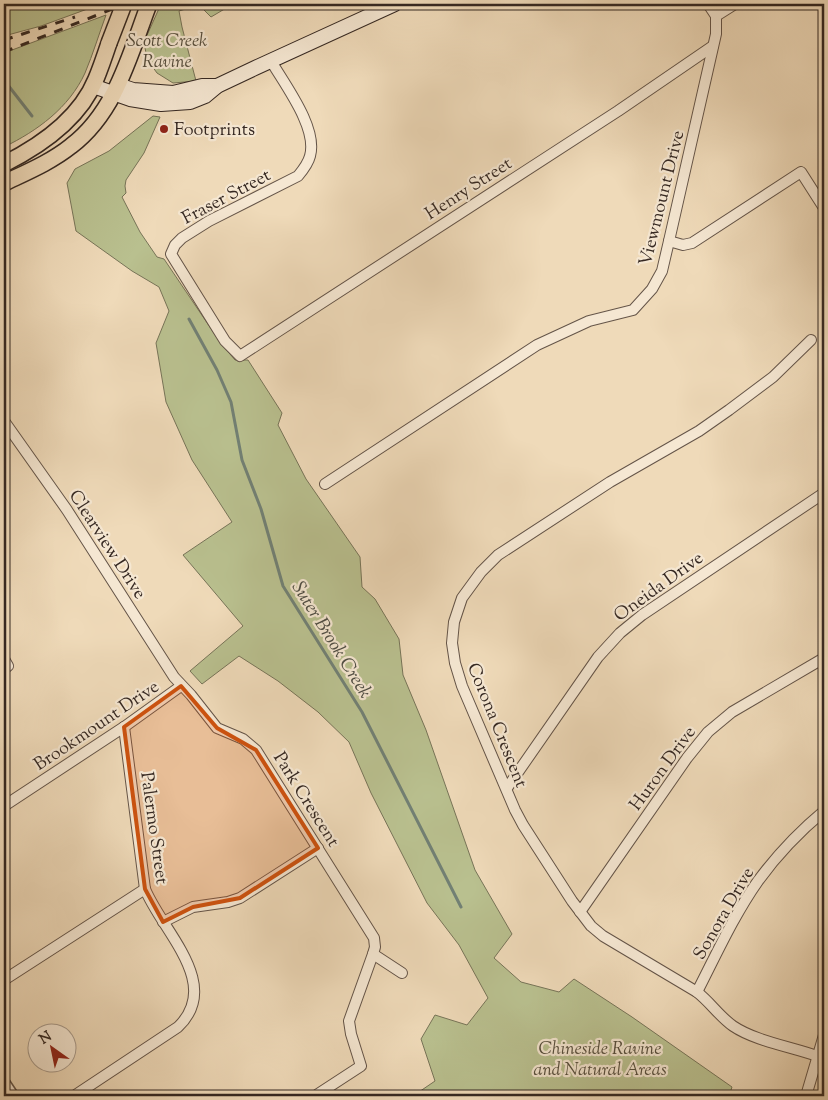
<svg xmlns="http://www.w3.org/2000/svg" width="828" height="1100" font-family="'Sorts Mill Goudy',serif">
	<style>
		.green { fill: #b9c08f; stroke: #777458 }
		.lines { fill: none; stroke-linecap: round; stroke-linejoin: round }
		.stream { stroke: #728074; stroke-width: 3 }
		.minor-casing { stroke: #645448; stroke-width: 12 }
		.tertiary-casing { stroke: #645448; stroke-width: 15 }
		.secondary-casing { stroke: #352822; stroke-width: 16 }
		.primary-casing { stroke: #352822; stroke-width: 18 }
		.minor { stroke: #f5e7d2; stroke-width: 10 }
		.tertiary { stroke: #f5e7d2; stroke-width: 12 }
		.secondary { stroke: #f5e7d2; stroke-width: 14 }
		.primary { stroke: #efdab9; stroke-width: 15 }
		.rail { stroke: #352822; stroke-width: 3; stroke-dasharray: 9 9; stroke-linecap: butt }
		.primary-bridge-casing { stroke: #352822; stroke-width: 18; stroke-linecap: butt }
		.primary-bridge { stroke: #efdab9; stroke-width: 15 }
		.marked { fill: #cd520f; fill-opacity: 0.2; stroke: #cd520f; stroke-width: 4; stroke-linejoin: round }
		.poi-dot { fill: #8f2418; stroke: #f5e7d2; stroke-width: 2 }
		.labels { text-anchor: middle; stroke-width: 4.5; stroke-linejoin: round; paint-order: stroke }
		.park-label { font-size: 18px; font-style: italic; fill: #564e3d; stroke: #f5e7d2 }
		.poi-label { font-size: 18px; fill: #352822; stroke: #f5e7d2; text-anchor: start }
		.street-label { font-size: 18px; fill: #352822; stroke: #f5e7d2 }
		.water-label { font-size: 19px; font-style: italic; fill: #4e4d44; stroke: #f5e7d2 }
	</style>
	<rect width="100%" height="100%" fill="#efdab9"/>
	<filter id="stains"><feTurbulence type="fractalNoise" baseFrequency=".004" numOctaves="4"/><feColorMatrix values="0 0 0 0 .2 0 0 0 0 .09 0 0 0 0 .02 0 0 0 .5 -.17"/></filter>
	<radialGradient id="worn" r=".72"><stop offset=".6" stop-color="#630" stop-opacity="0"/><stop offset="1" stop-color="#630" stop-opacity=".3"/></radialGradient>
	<g class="green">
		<path d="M4,4H101L41,26L4,36Z"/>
		<path d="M161,4H233L211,17L199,5L179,11L182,27L196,81L173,83L157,73L147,59L144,42Z"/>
		<path d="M106,15C99,34 93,54 85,73C69,108 37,131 4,147V53Z"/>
		<path d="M153,116L160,117L144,153L126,180L125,186L126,193L122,197L140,232L157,257L164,259L220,342L235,360H248L282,413L278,425L306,479L360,557L362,587L375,599L399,639L403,675L426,730L475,870L512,934L494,958L521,982L559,992L574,979L632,1017L732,1087L729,1096H413L435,1081L421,1039L435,1015L467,1025L488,998L459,945L427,903L371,793L349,742L318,712L278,681L239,656L202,684L190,671L243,626L183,555L232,522L192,460L166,402L156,343L169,311L159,287L132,271L76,231L67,183L75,169L109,151Z"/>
	</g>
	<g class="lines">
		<g class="stream">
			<path d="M4,80L32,116"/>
			<path d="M189,319L217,370L231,402L242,460L261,509L283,586L362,712L461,907"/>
		</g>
		<defs>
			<g id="minor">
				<path d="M716,16L735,4"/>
				<path d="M271,61C285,85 318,128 310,156C308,164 303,170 298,176L209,221L182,238L175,245L171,254L225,341L240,356L618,111L713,46"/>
				<path d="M669,241L683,245L692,243L801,172L824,208"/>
				<path d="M811,340L773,377L729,410L699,431L610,482L498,555L481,572L462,598L454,622L452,643L455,663L462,686L515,810L523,825L572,901L591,926L603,936L697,992C710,1002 720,1017 733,1026C755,1041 792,1047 817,1056"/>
				<path d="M4,421L67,510L174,677L191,695L217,728L243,739L256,750L374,938L375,947L373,954L349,1021L351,1034L361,1066L315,1096"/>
				<path d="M325,484L537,345L589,321L633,310L652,289L662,271L669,241L716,34V16L708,4"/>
				<path d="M4,659L8,666L4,669"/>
				<path d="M507,788L598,657L620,633L642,615L824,493"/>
				<path d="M4,806L124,727L181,686"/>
				<path d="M580,912L687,758L708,732L732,712L824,658"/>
				<path d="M163,922L193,907L228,902L240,898L318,848"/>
				<path d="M373,954L402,973"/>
				<path d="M4,980L145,889"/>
				<path d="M697,992C716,955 734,915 758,881C777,855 800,831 824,811"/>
				<path d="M74,1096L178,1027C223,984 162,931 145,889L124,727"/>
				<path d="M806,1096L824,1035"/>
			</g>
			<path id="tertiary" d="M4,1084L12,1096"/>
			<g id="secondary">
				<path d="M93,86L130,99L161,104L190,102L205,96L217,86L255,68L395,4"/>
				<path d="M124,87L133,90L173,93L202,86H217"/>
			</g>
			<g id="primary">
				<path d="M4,164C40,146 80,118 96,79C101,67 105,55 109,43"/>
				<path d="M4,183C27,172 51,162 71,146C116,112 130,54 149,4"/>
			</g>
		</defs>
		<use href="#minor" class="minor-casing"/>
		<use href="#tertiary" class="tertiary-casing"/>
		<use href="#secondary" class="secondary-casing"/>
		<use href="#primary" class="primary-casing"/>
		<use href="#minor" class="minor"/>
		<use href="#tertiary" class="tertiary"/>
		<use href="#secondary" class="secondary"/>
		<use href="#primary" class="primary"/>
		<g class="rail">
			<path d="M4,40L75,17"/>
			<path d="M4,52L125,4"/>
		</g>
		<defs>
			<path id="primary-bridge" d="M109,43L124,4"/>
		</defs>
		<use href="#primary-bridge" class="primary-bridge-casing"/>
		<use href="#primary-bridge" class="primary-bridge"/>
	</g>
	<path class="marked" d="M181,686L217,728L256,750L318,848L240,898L193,907L163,922L145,889L124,727Z"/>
	<circle class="poi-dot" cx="164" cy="129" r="5"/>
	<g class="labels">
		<g class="park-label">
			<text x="167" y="46">Scott Creek<tspan x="167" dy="21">Ravine</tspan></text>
			<text x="600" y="1054">Chineside Ravine<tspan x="600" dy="21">and Natural Areas</tspan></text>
		</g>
		<g class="poi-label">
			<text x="174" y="135">Footprints</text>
		</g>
		<g class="street-label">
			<text transform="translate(468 188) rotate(-33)" y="6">Henry Street</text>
			<text transform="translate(226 196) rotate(-28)" y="6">Fraser Street</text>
			<text transform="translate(661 198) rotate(-76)" y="6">Viewmount Drive</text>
			<text transform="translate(108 544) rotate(57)" y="6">Clearview Drive</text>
			<text transform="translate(658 586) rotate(-36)" y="6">Oneida Drive</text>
			<text transform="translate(96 725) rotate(-34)" y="6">Brookmount Drive</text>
			<text transform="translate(498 725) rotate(68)" y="6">Corona Crescent</text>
			<text transform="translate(662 768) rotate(-54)" y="6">Huron Drive</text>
			<text transform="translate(307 799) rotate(58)" y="6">Park Crescent</text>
			<text transform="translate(155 828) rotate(82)" y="6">Palermo Street</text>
			<text transform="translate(723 913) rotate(-60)" y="6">Sonora Drive</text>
		</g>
		<g class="water-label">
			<text transform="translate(333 639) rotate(58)" y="7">Suter Brook Creek</text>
		</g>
	</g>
	<rect width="828" height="1100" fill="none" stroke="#efdab9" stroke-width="20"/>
	<rect x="5" y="5" width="818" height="1090" fill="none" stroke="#352822" stroke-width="2.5"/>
	<rect x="10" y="10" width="808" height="1080" fill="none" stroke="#352822"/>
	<g transform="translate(52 1048) rotate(327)"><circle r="24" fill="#f5e7d2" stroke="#a89b8c"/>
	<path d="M0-4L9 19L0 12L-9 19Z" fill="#8f2418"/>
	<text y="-8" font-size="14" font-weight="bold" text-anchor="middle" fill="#352822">N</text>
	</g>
	<rect width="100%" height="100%" filter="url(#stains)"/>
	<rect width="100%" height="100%" fill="url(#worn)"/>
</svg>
